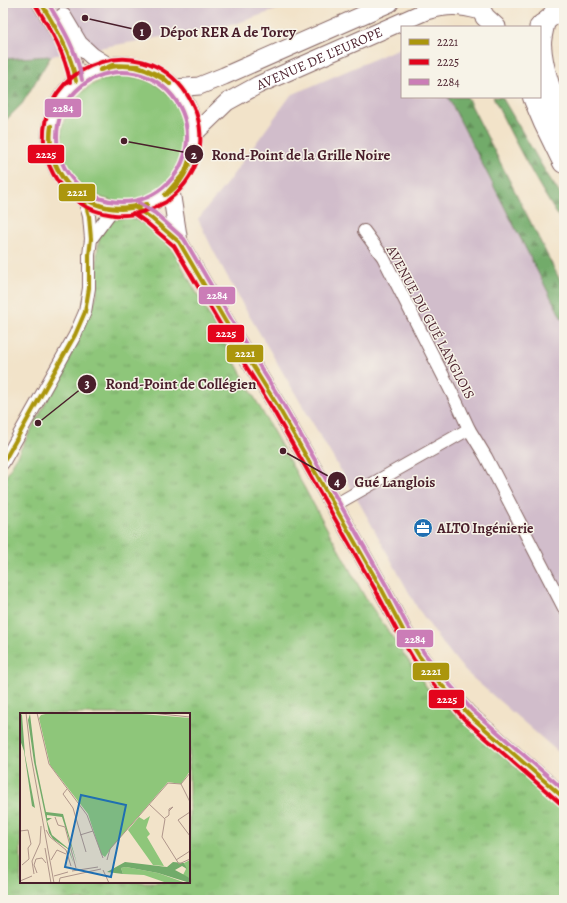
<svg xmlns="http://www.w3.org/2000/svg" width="567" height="903" font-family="Alegreya,serif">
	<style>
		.industrial { fill: #d1bdcb }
		.grass { fill: #8ec67a; stroke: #6c7252 }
		.forest { fill: url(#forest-firs); stroke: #5e654a }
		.park { fill: url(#park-tufts); stroke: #6c7252; fill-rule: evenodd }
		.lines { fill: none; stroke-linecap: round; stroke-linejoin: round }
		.minor-casing { stroke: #856462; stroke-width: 14 }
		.secondary-casing { stroke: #856462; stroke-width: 19 }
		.primary-casing { stroke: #856462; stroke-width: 21 }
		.motorway-casing { stroke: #856462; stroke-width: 24 }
		.minor { stroke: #fff; stroke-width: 12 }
		.secondary { stroke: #fff; stroke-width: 17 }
		.primary { stroke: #fff; stroke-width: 19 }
		.motorway { stroke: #fff; stroke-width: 22 }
		.bus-1-casing { stroke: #f7f3e8; stroke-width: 7 }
		.bus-2-casing { stroke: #f7f3e8; stroke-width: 7 }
		.bus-3-casing { stroke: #f7f3e8; stroke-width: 7 }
		.bus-1 { stroke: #ab960d; stroke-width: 4 }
		.bus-2 { stroke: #e3051c; stroke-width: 4 }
		.bus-3 { stroke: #cb7db7; stroke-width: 4 }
		.labels { text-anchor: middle; stroke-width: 3; stroke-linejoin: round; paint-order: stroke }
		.street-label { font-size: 14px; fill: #4a1f2b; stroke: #f7f3e8 }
		.poi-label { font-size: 14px; font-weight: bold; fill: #4a1f2b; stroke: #f7f3e8; text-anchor: start }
		.inset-road { fill: none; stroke: #af958a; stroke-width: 1 }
		.view { fill: #1f6fb2; fill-opacity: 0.15; stroke: #1f6fb2; stroke-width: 2 }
		.inset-edge { fill: none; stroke: #4a1f2b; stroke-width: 2 }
		.leader { fill: none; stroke: #4a1f2b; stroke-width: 1.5 }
		.callout-dot { fill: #4a1f2b; stroke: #f7f3e8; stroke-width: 1.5 }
		.mark-label { font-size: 12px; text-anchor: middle; font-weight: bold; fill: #fff }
		.callout-label { font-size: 15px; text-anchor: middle; font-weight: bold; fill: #4a1f2b; stroke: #f7f3e8; stroke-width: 3; stroke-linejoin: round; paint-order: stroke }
		.line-badge { stroke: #f7f3e8; stroke-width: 1.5 }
		.badge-label { font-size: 11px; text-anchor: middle; font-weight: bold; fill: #fff }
	</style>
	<defs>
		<pattern id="forest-firs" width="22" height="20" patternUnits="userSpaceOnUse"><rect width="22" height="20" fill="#72ab6a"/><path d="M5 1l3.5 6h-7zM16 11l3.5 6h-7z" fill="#608b57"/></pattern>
		<pattern id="park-tufts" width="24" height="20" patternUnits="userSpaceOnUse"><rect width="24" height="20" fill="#8ec67a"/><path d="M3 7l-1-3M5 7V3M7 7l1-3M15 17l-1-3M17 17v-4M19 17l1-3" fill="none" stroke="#76a064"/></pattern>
	</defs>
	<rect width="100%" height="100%" fill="#f7f3e8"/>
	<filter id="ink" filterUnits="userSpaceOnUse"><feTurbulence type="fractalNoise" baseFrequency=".025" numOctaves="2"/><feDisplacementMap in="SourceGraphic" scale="8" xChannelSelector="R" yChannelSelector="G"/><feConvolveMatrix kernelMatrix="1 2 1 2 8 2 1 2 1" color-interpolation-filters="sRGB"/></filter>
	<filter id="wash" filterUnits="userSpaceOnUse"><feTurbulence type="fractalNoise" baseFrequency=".012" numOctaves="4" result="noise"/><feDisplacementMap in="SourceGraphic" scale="16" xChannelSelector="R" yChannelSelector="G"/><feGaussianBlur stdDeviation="0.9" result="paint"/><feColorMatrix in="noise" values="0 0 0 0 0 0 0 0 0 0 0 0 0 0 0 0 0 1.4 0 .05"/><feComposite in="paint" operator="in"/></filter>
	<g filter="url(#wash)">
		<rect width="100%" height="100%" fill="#f2e3c9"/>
		<g class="industrial">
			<path d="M3,3H296L232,25L51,56L3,59Z"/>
			<path d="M402,47V97H448L564,323V757L466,672L440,640L417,607L354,493L243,305L213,250L198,219L227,183L291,95Z"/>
		</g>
		<circle class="grass" cx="124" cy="139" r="63"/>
		<g class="forest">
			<path d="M51,56L22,104L3,123V59Z"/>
			<path d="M448,97H467L564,288V323Z"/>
			<path d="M493,97H502L545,171L564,200V225C537,184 514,141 493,97Z"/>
		</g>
		<path class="park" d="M128,217C156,226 159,231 175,254L366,599L432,695L564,808V900H3V482L66,365L97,295V253L100,234L112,220ZM21,714H189V882H21Z"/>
	</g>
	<g filter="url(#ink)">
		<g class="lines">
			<defs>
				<g id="minor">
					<path d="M364,231L383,257L457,403L469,429L486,457L564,608"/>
					<path d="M91,239L113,209"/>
					<path d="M3,463L75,335L85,312L89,288V255L91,239L89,216L84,199"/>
					<path d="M333,506L469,429"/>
				</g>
				<g id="secondary">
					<path d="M41,3C56,28 73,52 76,81"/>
					<path d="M63,17L79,44L92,56L108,66"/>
					<circle cx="122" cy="137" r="72"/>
					<path d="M176,88L199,86L224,76L390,3"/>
					<path id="s1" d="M195,133L227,102L258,85L426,11C448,5 458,5 481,11"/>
					<path d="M171,191L179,242"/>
					<path d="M136,208L151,218L179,242L234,336L277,405L381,588L403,630L419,656L439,682L468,714L564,798"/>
				</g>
				<g id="primary">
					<path d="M477,3L485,17L496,27"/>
					<path d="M539,27L551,17L559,3"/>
				</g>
				<g id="motorway">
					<path d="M543,25C542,31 540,37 540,44C541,68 552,101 564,122"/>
					<path d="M534,97L545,123L564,162"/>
				</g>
			</defs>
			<use href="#minor" class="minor-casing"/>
			<use href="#secondary" class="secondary-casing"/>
			<use href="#primary" class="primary-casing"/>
			<use href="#motorway" class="motorway-casing"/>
			<use href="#minor" class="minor"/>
			<use href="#secondary" class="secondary"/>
			<use href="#primary" class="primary"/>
			<use href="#motorway" class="motorway"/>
			<defs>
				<g id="bus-1">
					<path d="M41,3C56,28 71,52 76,81"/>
					<path d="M100,70L112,65L139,66L163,77L170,84"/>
					<path d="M100,70C127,61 148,68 170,84"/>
					<path d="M51,126C47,159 64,191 95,203C99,205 103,206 107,207C121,209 133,207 147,204"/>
					<path d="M51,126C42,181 96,224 147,204"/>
					<path d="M165,195L185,172L193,148"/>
					<path d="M165,195C180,187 192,165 193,148"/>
					<path d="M136,208L151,218L179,242L234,336L277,405L381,588L403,630L419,656L439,682L468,714L564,798"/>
					<path d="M3,463L75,335L85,312L89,288V255L91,239L89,216L84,199"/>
				</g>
				<g id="bus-2">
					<path d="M36,6C51,30 65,53 70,82"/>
					<path d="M166,202C149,211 132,217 114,215C59,209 28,150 52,102C59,89 69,78 81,71C169,20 247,141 167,201"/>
					<path d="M133,213L147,223L174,246L229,339L272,408L376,591L398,633L414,660L435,686L464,719L560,803"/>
				</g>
				<g id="bus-3">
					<path d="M48,3C63,28 77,51 82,80"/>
					<circle cx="122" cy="137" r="65"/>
					<path d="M139,203L155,213L184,239L239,333L282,402L386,585L408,627L424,653L444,678L472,710L564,790"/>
				</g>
			</defs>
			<use href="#bus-1" class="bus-1-casing"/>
			<use href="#bus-2" class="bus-2-casing"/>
			<use href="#bus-3" class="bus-3-casing"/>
			<use href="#bus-1" class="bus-1"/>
			<use href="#bus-2" class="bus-2"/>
			<use href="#bus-3" class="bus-3"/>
		</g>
	</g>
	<defs>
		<symbol id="office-disc" viewBox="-11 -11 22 22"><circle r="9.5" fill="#1f6fb2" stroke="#f7f3e8"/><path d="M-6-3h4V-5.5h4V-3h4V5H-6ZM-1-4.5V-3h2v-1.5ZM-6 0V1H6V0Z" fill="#fff"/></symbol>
	</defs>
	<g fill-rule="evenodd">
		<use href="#office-disc" x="412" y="517" width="22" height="22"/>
	</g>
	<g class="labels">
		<g class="street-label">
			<text dy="5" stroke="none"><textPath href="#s1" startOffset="147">AVENUE DE L'EUROPE</textPath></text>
			<text transform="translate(431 322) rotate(62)" y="5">AVENUE DU GUÉ LANGLOIS</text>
		</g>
		<g class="poi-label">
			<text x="437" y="533">ALTO Ingénierie</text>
		</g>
	</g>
	<g transform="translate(20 713)">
		<rect width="170" height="170" fill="#f2e3c9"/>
		<path d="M130,103L126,115L130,121L127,124L144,153L133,152L108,117L119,104L124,107ZM170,147V165L163,162L166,156L164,150ZM106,154L138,160L166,170H147L124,162L103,161L101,155Z" fill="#8ec67a"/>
		<path d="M0,0L2,2L5,42L15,95L12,93L4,38L0,27ZM10,1L16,51L26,99L43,101L57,151L42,104L27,102V105H32L27,108L32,122L49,136L54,151L48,136L33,126L29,120L14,49L8,7ZM105,149L147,154L153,149L164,150L167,156L162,153L155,157L170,165V170L138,160L106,154L101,155L103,161L87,159Z" fill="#72ab6a"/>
		<path d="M30,0H109L170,5V58L161,71L148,69L92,134L85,144L81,141L68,101L30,52L19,5L21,2Z" fill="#8ec67a"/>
		<path class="inset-road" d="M6,0L11,43L34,170M10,0H24M17,0L29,51L67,102L83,145M131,0L170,4M161,71L170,89M161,71L170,60M47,76L43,81L53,95L66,139M129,91L145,106L142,124L159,151L170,146M170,99L158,107L170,123M35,104L38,112L45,114L56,155M145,105L148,103L149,102V96L153,94L149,98M26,117L30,124L46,137L51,153M0,118L8,117L11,131L8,135L9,146L2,152M60,122L73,118M25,135L31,170M31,147L37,137L46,141M87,147L90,136L148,70L161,71M156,147L170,138M83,157L89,170M52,158L78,154M17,160L14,152L16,146L22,145L26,150M14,161L12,148L20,130L21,113M34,163L48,159M0,168L12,163M39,170L40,165L81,156"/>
		<path class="view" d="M61,82L106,92L91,164L45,154Z"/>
		<rect width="170" height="170" class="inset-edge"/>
	</g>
	<path class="leader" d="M85 18L142 31M124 141L194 154M38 423L87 384M283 451L337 481"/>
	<g class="callout-dot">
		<circle cx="85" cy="18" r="4"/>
		<circle cx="124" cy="141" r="4"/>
		<circle cx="38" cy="423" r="4"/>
		<circle cx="283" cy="451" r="4"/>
		<circle cx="142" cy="31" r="10"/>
		<circle cx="194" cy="154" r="10"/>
		<circle cx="87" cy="384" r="10"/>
		<circle cx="337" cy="481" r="10"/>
	</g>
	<g class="mark-label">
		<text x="142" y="36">1</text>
		<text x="194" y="159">2</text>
		<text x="87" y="388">3</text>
		<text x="337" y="486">4</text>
	</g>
	<g class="callout-label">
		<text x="228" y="37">Dépot RER A de Torcy</text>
		<text x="301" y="160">Rond-Point de la Grille Noire</text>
		<text x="181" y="389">Rond-Point de Collégien</text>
		<text x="395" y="487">Gué Langlois</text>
	</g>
	<g class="line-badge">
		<rect x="44" y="98" width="38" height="20" rx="4" fill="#cb7db7"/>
		<rect x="27" y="144" width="38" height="20" rx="4" fill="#e3051c"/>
		<rect x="58" y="183" width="38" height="19" rx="4" fill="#ab960d"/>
		<rect x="198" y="286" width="38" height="19" rx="4" fill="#cb7db7"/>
		<rect x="207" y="324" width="38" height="19" rx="4" fill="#e3051c"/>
		<rect x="226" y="344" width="38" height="19" rx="4" fill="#ab960d"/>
		<rect x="396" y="629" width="38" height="19" rx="4" fill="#cb7db7"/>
		<rect x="412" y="662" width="38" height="19" rx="4" fill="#ab960d"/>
		<rect x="428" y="689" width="37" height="20" rx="4" fill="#e3051c"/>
	</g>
	<g class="badge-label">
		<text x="63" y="112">2284</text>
		<text x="46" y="158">2225</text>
		<text x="77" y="196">2221</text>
		<text x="217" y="299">2284</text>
		<text x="226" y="337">2225</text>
		<text x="245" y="357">2221</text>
		<text x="415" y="643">2284</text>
		<text x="431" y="675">2221</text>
		<text x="447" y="703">2225</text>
	</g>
	<rect width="567" height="903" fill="none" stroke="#f7f3e8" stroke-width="16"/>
	<rect x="401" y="26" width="140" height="72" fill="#f7f3e8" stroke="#b29e9c"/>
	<rect x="409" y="39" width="20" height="6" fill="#ab960d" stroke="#b29e9c"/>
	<text x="437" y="46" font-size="12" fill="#4a1f2b">2221</text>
	<rect x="409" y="59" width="20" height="6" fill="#e3051c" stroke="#b29e9c"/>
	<text x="437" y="66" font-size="12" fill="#4a1f2b">2225</text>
	<rect x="409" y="79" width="20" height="6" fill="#cb7db7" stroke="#b29e9c"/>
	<text x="437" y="86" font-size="12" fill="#4a1f2b">2284</text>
</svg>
